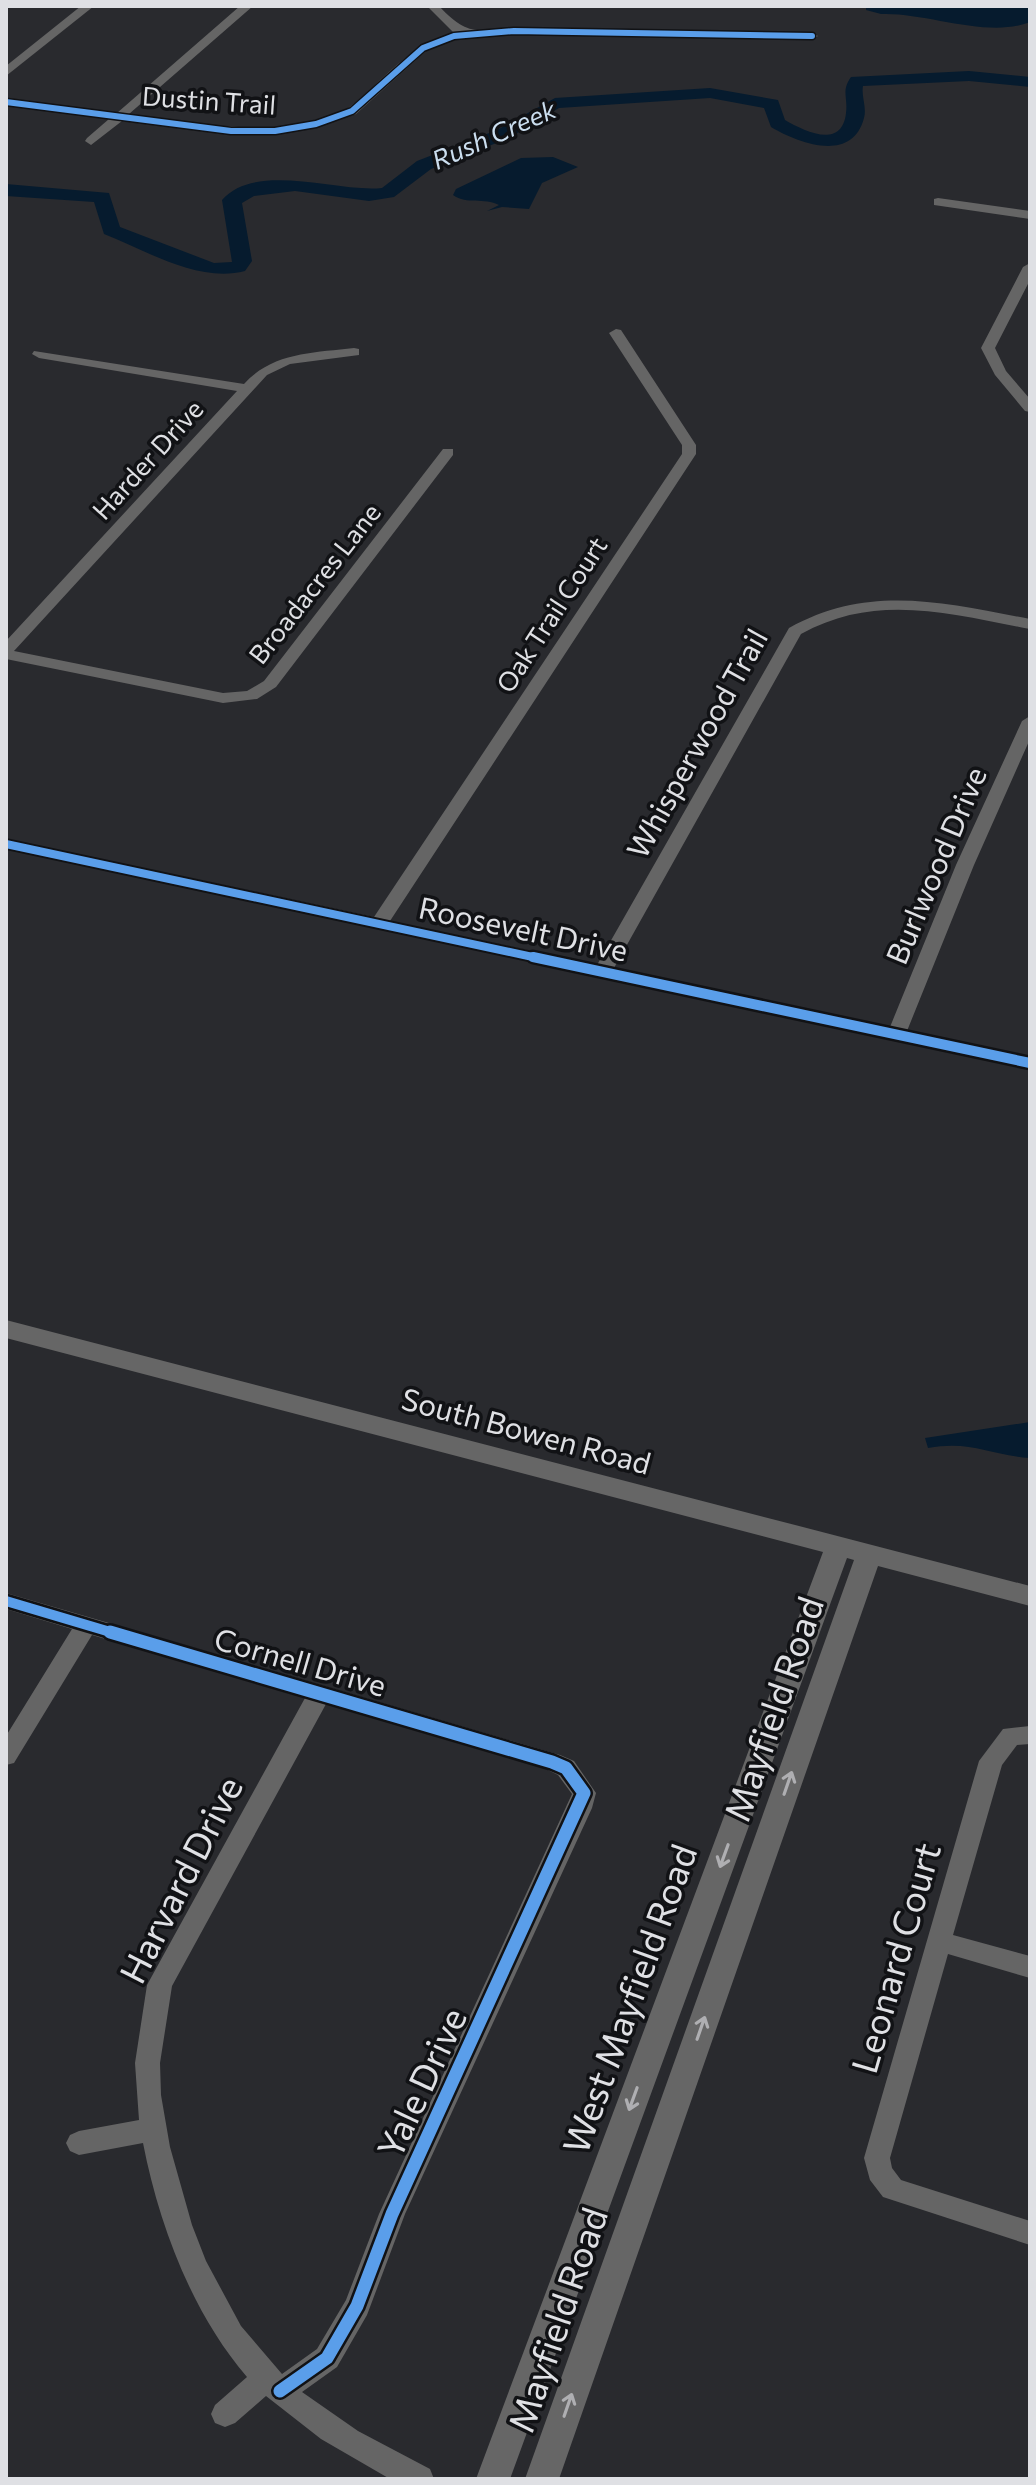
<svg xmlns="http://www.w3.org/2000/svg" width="1036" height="2485" font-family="Commissioner,sans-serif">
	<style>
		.water { fill: #061b2e }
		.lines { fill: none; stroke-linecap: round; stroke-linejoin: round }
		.river { fill: #061b2e; fill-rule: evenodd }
		.minor { fill: #656565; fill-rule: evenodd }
		.major { fill: #666; fill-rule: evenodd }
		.cycleway-far3-casing { stroke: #111215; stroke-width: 9 }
		.cycleway-far2-casing { stroke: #111215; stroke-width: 12 }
		.cycleway-far1-casing { stroke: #111215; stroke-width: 15 }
		.cycleway-casing { stroke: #111215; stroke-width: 18 }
		.cycleway-far3 { stroke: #5a9eea; stroke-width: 6 }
		.cycleway-far2 { stroke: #5a9eea; stroke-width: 8 }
		.cycleway-far1 { stroke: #5a9eea; stroke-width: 10 }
		.cycleway { stroke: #5a9eea; stroke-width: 13 }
		.oneway { stroke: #afafb2 }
		.labels { text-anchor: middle; stroke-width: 7; stroke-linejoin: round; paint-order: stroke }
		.far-street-label { font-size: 26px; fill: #dfe0e4; stroke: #111215 }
		.far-water-label { font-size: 26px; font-style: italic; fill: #cbdeef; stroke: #111215 }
		.street-label { font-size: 30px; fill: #dfe0e4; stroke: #111215 }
		.near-street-label { font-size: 36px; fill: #dfe0e4; stroke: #111215 }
	</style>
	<rect width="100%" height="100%" fill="#292a2e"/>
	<g class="water">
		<path d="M866,6H1030V22C988,39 926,12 881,14L866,10Z"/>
		<path d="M553,157L578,167L542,183L529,209L502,207L487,211L499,205C484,197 467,205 453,195L456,189L521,158Z"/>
		<path d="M1030,1422V1458C989,1455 971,1440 928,1448L925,1438Z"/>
	</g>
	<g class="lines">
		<path class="river" d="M969,71L1030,77V87L969,81L863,86C861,96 867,107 864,118C852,164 798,143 771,127L764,108L710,98L559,108L509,138L431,169L394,197L369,201L295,191L254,196L242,203L252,261L245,271C198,283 147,251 104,234L94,202L6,196V184L109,193L120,227L214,263L232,262L222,200C256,161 338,193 382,188L417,161L497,130L555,98L710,88L778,100L785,120C804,131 842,150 846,113C848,97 841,91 851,77Z"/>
		<g class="minor">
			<path d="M81,6H94L6,76V66Z"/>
			<path d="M240,6H253L129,114C187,122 301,144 351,106C386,78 409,45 454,33L427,6H439C467,36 476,31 514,28L812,33L818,36L812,39L514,34L456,39L427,50L356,114L316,128L275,135H231L122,121L91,145L85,141L87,138L109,119L6,106V98L117,113Z"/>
			<path d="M938,198L1030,211V219L934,205V199Z"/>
			<path d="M1030,263V280L995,348L1006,371L1030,399V412L1025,411L995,375L981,348L1023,267Z"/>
			<path d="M616,329L621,330L696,445V454L390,921L597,965L789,628C869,583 945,603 1030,619V629C951,614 876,592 801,634L614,968L890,1027L956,865L1022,721L1030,716V739L974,865L907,1031L1030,1057V1069L6,849V839L374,917L682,454V445L609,333Z"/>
			<path d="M354,348L359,349V355L290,364L267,375L14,651L223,693L247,691L264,681L443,449H453V455L276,687L257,699L223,703L6,659V641L237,391L39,358L32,354L34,351L244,384C273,352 313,353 354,348Z"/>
			<path d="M6,1593L560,1755L574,1761L596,1793L592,1808L405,2214L367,2315L337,2367L302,2392L358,2431L430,2469L434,2479H390L321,2439L266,2396L235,2423L225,2427L215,2423L211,2414L215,2405L247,2377C192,2313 159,2225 143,2143L79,2155L70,2151L66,2143L70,2135L79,2131L139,2120L135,2063L147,1985L305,1698L92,1635L14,1763L6,1765V1736L72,1629L6,1609ZM326,1704L546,1769L558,1775L572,1794L379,2214L346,2300L317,2349L282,2374L241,2326L206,2261L192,2225L170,2147L161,2095L160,2063L172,1986Z"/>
			<path d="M1030,1726V1744L1017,1745L1002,1765L953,1935L1030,1956V1978L948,1954L890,2158L892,2168L901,2180L1030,2221V2245L883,2197L870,2180L864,2158L979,1761L1003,1729Z"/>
		</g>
		<path class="major" d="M6,1320L1030,1586V1606L878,1566L559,2479H525L854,1560L847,1558L510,2479H476L823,1552L6,1338Z"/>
		<defs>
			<path id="cycleway-far3" d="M6,102L231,131H275L316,124L352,111L423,48L454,36L514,31L812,36"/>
			<path id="cycleway-far2" d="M6,844L542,959"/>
			<g id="cycleway-far1">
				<path d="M533,957L1030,1063"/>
				<path d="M6,1601L117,1634"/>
			</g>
			<path id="cycleway" d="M110,1632L552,1762L566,1768L584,1793L392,2214L357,2306L327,2358L280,2391"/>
		</defs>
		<use href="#cycleway-far3" class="cycleway-far3-casing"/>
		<use href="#cycleway-far2" class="cycleway-far2-casing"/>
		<use href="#cycleway-far1" class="cycleway-far1-casing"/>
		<use href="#cycleway" class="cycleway-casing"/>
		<use href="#cycleway-far3" class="cycleway-far3"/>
		<use href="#cycleway-far2" class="cycleway-far2"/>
		<use href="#cycleway-far1" class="cycleway-far1"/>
		<use href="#cycleway" class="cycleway"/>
	</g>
	<defs><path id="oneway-shaft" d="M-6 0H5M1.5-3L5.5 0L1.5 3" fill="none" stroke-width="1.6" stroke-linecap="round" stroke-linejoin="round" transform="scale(2)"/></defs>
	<g class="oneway">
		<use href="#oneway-shaft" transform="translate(788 1783) rotate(-71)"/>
		<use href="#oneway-shaft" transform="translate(724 1856) rotate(110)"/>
		<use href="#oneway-shaft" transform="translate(701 2028) rotate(-71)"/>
		<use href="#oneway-shaft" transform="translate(633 2099) rotate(110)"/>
		<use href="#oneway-shaft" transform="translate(568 2405) rotate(-71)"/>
	</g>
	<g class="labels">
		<g class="far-street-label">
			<text transform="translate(209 101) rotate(4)" y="9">Dustin Trail</text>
			<text transform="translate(148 460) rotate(-48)" y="9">Harder Drive</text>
			<text transform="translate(315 584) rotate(-52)" y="9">Broadacres Lane</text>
			<text transform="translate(552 615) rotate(-57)" y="9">Oak Trail Court</text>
		</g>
		<g class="far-water-label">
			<text transform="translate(494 135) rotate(-24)" y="9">Rush Creek</text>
		</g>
		<g class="street-label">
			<text transform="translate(698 744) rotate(-61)" y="10">Whisperwood Trail</text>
			<text transform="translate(937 866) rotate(-67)" y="10">Burlwood Drive</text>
			<text transform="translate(523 930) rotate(12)" y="10">Roosevelt Drive</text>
			<text transform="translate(526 1432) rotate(15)" y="10">South Bowen Road</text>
			<text transform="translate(300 1663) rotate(16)" y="10">Cornell Drive</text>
		</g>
		<g class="near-street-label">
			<text transform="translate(774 1709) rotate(-71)" y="13">Mayfield Road</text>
			<text transform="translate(181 1880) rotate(-63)" y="13">Harvard Drive</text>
			<text transform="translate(896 1958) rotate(-74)" y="13">Leonard Court</text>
			<text transform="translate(630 1999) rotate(-70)" y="13">West Mayfield Road</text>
			<text transform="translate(422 2083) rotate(-65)" y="13">Yale Drive</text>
			<text transform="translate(558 2320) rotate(-71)" y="13">Mayfield Road</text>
		</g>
	</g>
	<rect width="1036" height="2485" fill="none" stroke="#dfe0e4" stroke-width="16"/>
</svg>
